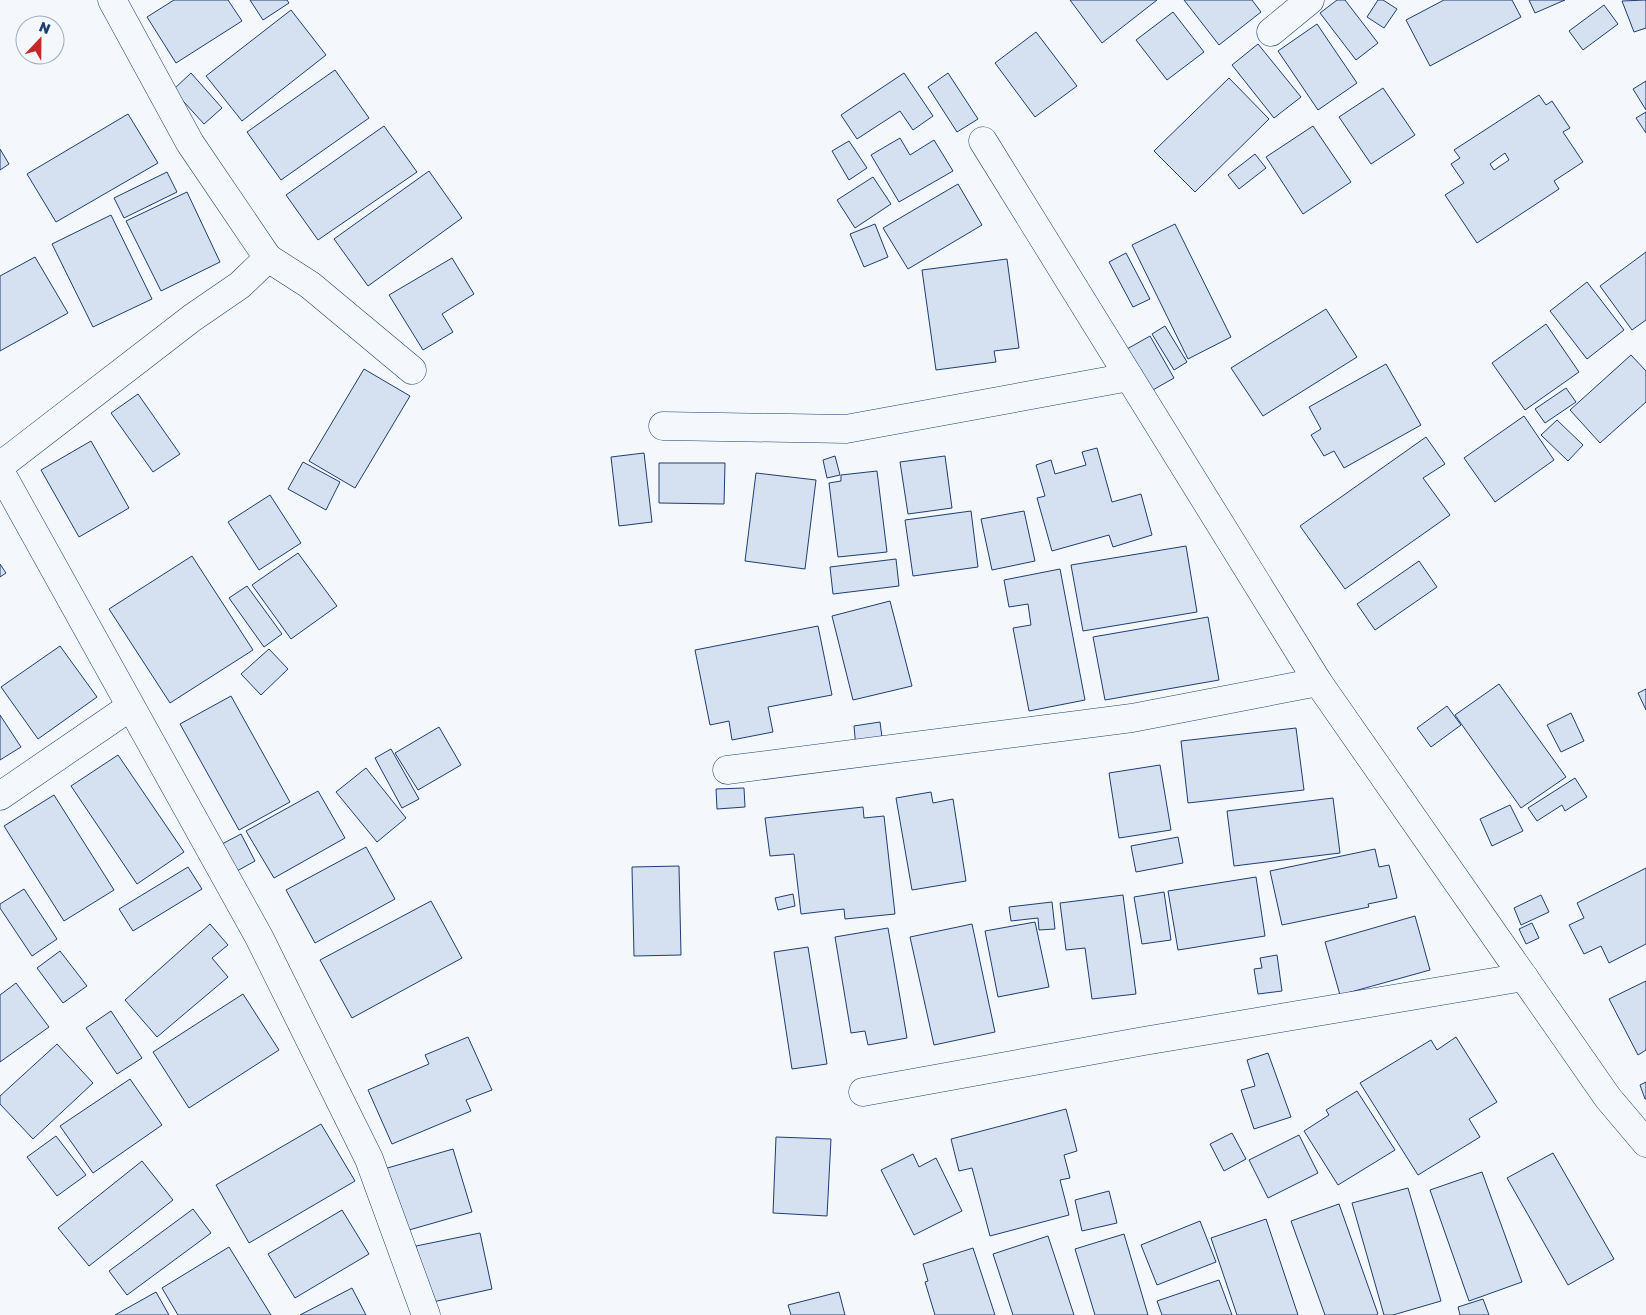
<svg xmlns="http://www.w3.org/2000/svg" width="1646" height="1315" font-family="'Golos Text',sans-serif">
	<style>
		.building { fill: #d5e0f0; stroke: #1d3f73; fill-rule: evenodd }
		.lines { fill: none; stroke-linecap: round; stroke-linejoin: round }
		.street-casing { stroke: #1d3f73; stroke-width: 29 }
		.street { stroke: #f4f7fb; stroke-width: 28 }
	</style>
	<rect width="100%" height="100%" fill="#f4f7fb"/>
	<g class="building">
		<path d="M174,0H228L242,21L176,63L147,17Z"/>
		<path d="M250,0H287L289,3L263,20Z"/>
		<path d="M1070,0H1157L1102,43Z"/>
		<path d="M1184,0H1252L1261,12L1219,45Z"/>
		<path d="M1337,0H1345L1378,43L1356,60L1320,13Z"/>
		<path d="M1378,0H1383L1397,9L1384,28L1367,17Z"/>
		<path d="M1444,0H1512L1521,17L1430,66L1406,20Z"/>
		<path d="M1529,0H1565L1535,13Z"/>
		<path d="M1646,0V28L1634,32L1622,1Z"/>
		<path d="M1604,5L1618,24L1583,50L1569,31Z"/>
		<path d="M291,10L326,55L242,121L206,76Z"/>
		<path d="M1173,12L1204,52L1167,80L1136,40Z"/>
		<path d="M1317,24L1357,83L1318,110L1278,51Z"/>
		<path d="M1036,32L1077,86L1035,117L995,63Z"/>
		<path d="M1258,44L1301,97L1274,118L1232,65Z"/>
		<path d="M335,70L369,118L281,180L247,132Z"/>
		<path d="M191,73L222,108L204,124L173,90Z"/>
		<path d="M904,73L933,116L913,130L900,111L857,139L841,115Z"/>
		<path d="M948,73L978,119L957,132L928,87Z"/>
		<path d="M1229,78L1269,119L1195,192L1154,151Z"/>
		<path d="M1646,81V110L1633,89Z"/>
		<path d="M1383,88L1415,135L1371,164L1339,117Z"/>
		<path d="M1539,95L1546,105L1552,101L1570,128L1563,132L1583,162L1554,181L1559,189L1477,243L1445,195L1464,183L1451,164L1460,158L1454,150ZM1505,153L1509,160L1494,170L1490,164Z"/>
		<path d="M1646,112V133L1636,118Z"/>
		<path d="M128,114L158,163L56,222L27,174Z"/>
		<path d="M384,126L417,172L318,240L286,195Z"/>
		<path d="M1313,126L1351,182L1303,214L1266,157Z"/>
		<path d="M900,138L910,155L934,140L953,171L899,202L871,155Z"/>
		<path d="M849,141L867,168L849,180L832,151Z"/>
		<path d="M0,149L9,164L0,170Z"/>
		<path d="M1255,154L1266,168L1239,189L1228,175Z"/>
		<path d="M429,171L462,218L368,286L334,239Z"/>
		<path d="M167,172L177,192L124,218L114,198Z"/>
		<path d="M873,177L891,204L855,228L837,200Z"/>
		<path d="M958,184L982,225L908,269L883,228Z"/>
		<path d="M187,192L220,262L161,291L126,221Z"/>
		<path d="M111,215L152,299L93,327L52,244Z"/>
		<path d="M875,224L888,257L864,267L850,234Z"/>
		<path d="M1175,224L1231,337L1188,359L1132,245Z"/>
		<path d="M1646,252V320L1632,330L1600,286Z"/>
		<path d="M1126,253L1150,299L1133,307L1109,262Z"/>
		<path d="M35,257L68,313L0,351V276Z"/>
		<path d="M452,258L474,294L442,314L453,332L423,350L389,295Z"/>
		<path d="M1007,259L1019,348L994,351L996,362L936,370L922,270Z"/>
		<path d="M1587,282L1624,330L1587,359L1550,311Z"/>
		<path d="M1326,309L1357,357L1263,416L1231,368Z"/>
		<path d="M1546,324L1579,372L1525,410L1492,363Z"/>
		<path d="M1165,326L1187,362L1174,370L1152,334Z"/>
		<path d="M1150,336L1174,378L1151,391L1127,349Z"/>
		<path d="M1631,355L1646,371V402L1600,443L1570,410Z"/>
		<path d="M1386,364L1421,425L1344,468L1334,451L1324,456L1311,435L1321,429L1309,407Z"/>
		<path d="M364,369L410,396L355,488L309,461Z"/>
		<path d="M1566,388L1576,402L1545,423L1535,409Z"/>
		<path d="M138,394L180,454L153,472L111,413Z"/>
		<path d="M1524,416L1554,460L1495,502L1464,458Z"/>
		<path d="M1557,420L1583,445L1568,461L1541,435Z"/>
		<path d="M1426,437L1445,464L1423,478L1450,515L1345,589L1300,526Z"/>
		<path d="M91,441L129,508L79,537L41,470Z"/>
		<path d="M1097,448L1112,502L1141,494L1152,535L1113,547L1109,535L1052,551L1037,498L1045,496L1036,465L1051,460L1055,474L1086,465L1082,452Z"/>
		<path d="M644,453L652,522L619,526L611,457Z"/>
		<path d="M835,456L840,475L827,478L823,460Z"/>
		<path d="M945,456L952,508L908,514L900,462Z"/>
		<path d="M303,462L340,482L326,510L288,489Z"/>
		<path d="M659,463H725L724,504L659,503Z"/>
		<path d="M877,471L887,552L838,557L829,483L841,481V475Z"/>
		<path d="M756,473L816,480L805,569L745,561Z"/>
		<path d="M270,495L301,543L259,570L228,522Z"/>
		<path d="M971,511L978,567L913,576L905,520Z"/>
		<path d="M1024,511L1035,561L992,570L981,519Z"/>
		<path d="M1186,546L1197,612L1083,631L1071,565Z"/>
		<path d="M298,553L337,606L291,639L252,585Z"/>
		<path d="M192,556L253,650L170,703L109,609Z"/>
		<path d="M896,559L899,586L833,594L830,567Z"/>
		<path d="M1419,561L1437,587L1375,630L1357,604Z"/>
		<path d="M0,564L6,573L0,577Z"/>
		<path d="M1060,569L1085,700L1029,711L1013,628L1031,625L1028,604L1009,607L1004,580Z"/>
		<path d="M247,586L282,634L264,647L229,598Z"/>
		<path d="M890,601L912,686L853,700L832,616Z"/>
		<path d="M1208,617L1219,680L1105,700L1093,637Z"/>
		<path d="M818,626L832,695L768,707L773,732L732,740L729,721L710,725L695,650Z"/>
		<path d="M60,646L97,697L38,739L1,687Z"/>
		<path d="M269,649L288,669L261,695L241,674Z"/>
		<path d="M1499,684L1566,777L1521,808L1455,715Z"/>
		<path d="M1646,689V710L1638,693Z"/>
		<path d="M231,696L290,802L239,830L180,724Z"/>
		<path d="M1447,706L1461,725L1431,747L1417,728Z"/>
		<path d="M1571,713L1584,741L1561,752L1547,725Z"/>
		<path d="M0,715L21,747L0,760Z"/>
		<path d="M880,722L883,745L856,748L854,726Z"/>
		<path d="M439,727L461,765L418,790L395,753Z"/>
		<path d="M1296,728L1304,790L1188,803L1181,741Z"/>
		<path d="M391,749L419,799L402,808L375,758Z"/>
		<path d="M118,755L184,852L137,884L71,786Z"/>
		<path d="M1160,765L1171,830L1119,838L1109,773Z"/>
		<path d="M366,768L406,818L377,842L336,792Z"/>
		<path d="M1575,778L1587,797L1565,811L1562,805L1537,821L1528,808Z"/>
		<path d="M744,788L745,807L717,809L716,789Z"/>
		<path d="M318,791L345,838L274,878L246,831Z"/>
		<path d="M931,792L933,803L953,799L966,881L912,890L896,798Z"/>
		<path d="M54,795L114,890L64,921L4,826Z"/>
		<path d="M1333,798L1340,853L1234,866L1227,811Z"/>
		<path d="M1510,805L1523,831L1492,846L1480,819Z"/>
		<path d="M863,807L864,818L884,816L895,914L845,919L844,909L801,914L794,854L770,856L765,818Z"/>
		<path d="M241,834L255,861L237,871L222,844Z"/>
		<path d="M1178,837L1183,863L1136,872L1131,846Z"/>
		<path d="M366,847L395,899L315,943L286,890Z"/>
		<path d="M1375,849L1379,867L1389,865L1397,898L1368,904L1369,907L1282,925L1270,871Z"/>
		<path d="M679,866L681,955L634,956L632,867Z"/>
		<path d="M188,867L202,889L133,931L119,909Z"/>
		<path d="M1646,868V944L1609,963L1601,946L1584,954L1569,925L1584,918L1577,903Z"/>
		<path d="M1256,877L1265,936L1178,950L1168,891Z"/>
		<path d="M24,889L57,939L32,956L0,908V904Z"/>
		<path d="M1164,892L1171,940L1142,944L1134,897Z"/>
		<path d="M793,894L795,906L778,910L775,898Z"/>
		<path d="M1123,895L1136,994L1092,999L1085,948L1066,950L1060,903Z"/>
		<path d="M1541,895L1549,912L1521,925L1514,908Z"/>
		<path d="M431,901L462,958L352,1018L320,960Z"/>
		<path d="M1052,902L1055,929L1039,930L1038,918L1011,921L1009,907Z"/>
		<path d="M1415,916L1430,970L1340,995L1325,942Z"/>
		<path d="M1035,922L1049,987L998,997L985,931Z"/>
		<path d="M1532,923L1539,938L1526,944L1519,929Z"/>
		<path d="M210,924L228,945L212,958L228,977L157,1037L125,1000Z"/>
		<path d="M972,924L995,1032L934,1045L910,937Z"/>
		<path d="M888,928L907,1038L868,1045L865,1031L851,1033L835,937Z"/>
		<path d="M808,947L827,1064L792,1069L774,952Z"/>
		<path d="M60,951L87,986L63,1003L37,968Z"/>
		<path d="M1277,955L1282,991L1258,994L1254,969L1262,968L1260,958Z"/>
		<path d="M1646,981V1050L1638,1055L1609,999Z"/>
		<path d="M16,983L49,1027L0,1062V995Z"/>
		<path d="M243,994L279,1050L189,1108L153,1052Z"/>
		<path d="M111,1011L142,1058L117,1074L86,1028Z"/>
		<path d="M468,1037L492,1090L466,1100L471,1111L392,1144L368,1090L429,1064L425,1055Z"/>
		<path d="M1456,1037L1497,1102L1469,1119L1480,1137L1418,1175L1360,1083L1431,1040L1437,1050Z"/>
		<path d="M57,1044L93,1083L33,1139L0,1104V1096Z"/>
		<path d="M1268,1053L1291,1117L1254,1129L1241,1090L1255,1086L1247,1060Z"/>
		<path d="M130,1079L162,1125L93,1173L60,1126Z"/>
		<path d="M1646,1082V1099H1645L1640,1085Z"/>
		<path d="M1357,1091L1395,1150L1338,1185L1304,1131L1329,1115L1326,1110Z"/>
		<path d="M1066,1109L1077,1151L1064,1155L1070,1178L1060,1180L1069,1215L990,1236L972,1168L959,1171L951,1139Z"/>
		<path d="M321,1124L355,1181L249,1243L216,1185Z"/>
		<path d="M1232,1133L1246,1159L1224,1171L1210,1144Z"/>
		<path d="M1299,1135L1318,1173L1268,1198L1249,1160Z"/>
		<path d="M56,1136L86,1175L57,1196L27,1157Z"/>
		<path d="M776,1137L831,1139L827,1216L773,1213Z"/>
		<path d="M453,1149L472,1212L402,1232L384,1169Z"/>
		<path d="M1553,1153L1614,1259L1568,1285L1507,1178Z"/>
		<path d="M913,1154L919,1167L936,1158L962,1211L914,1235L881,1170Z"/>
		<path d="M142,1161L173,1200L89,1266L58,1228Z"/>
		<path d="M1482,1172L1522,1282L1469,1301L1430,1190Z"/>
		<path d="M1408,1188L1441,1301L1393,1315H1384L1352,1203Z"/>
		<path d="M1109,1191L1117,1223L1082,1231L1075,1200Z"/>
		<path d="M1339,1204L1378,1314L1376,1315H1325L1291,1221Z"/>
		<path d="M193,1209L211,1233L127,1295L109,1271Z"/>
		<path d="M342,1210L369,1254L295,1298L268,1254Z"/>
		<path d="M1266,1219L1298,1315H1237L1211,1238Z"/>
		<path d="M1200,1221L1216,1262L1157,1285L1141,1245Z"/>
		<path d="M480,1233L492,1289L428,1303L416,1246Z"/>
		<path d="M1124,1234L1148,1315H1095L1075,1249Z"/>
		<path d="M1048,1236L1074,1315H1013L993,1254Z"/>
		<path d="M229,1247L271,1315H178L162,1288Z"/>
		<path d="M973,1248L995,1315H935L925,1282L928,1281L923,1264Z"/>
		<path d="M1219,1280L1232,1315H1162L1157,1301Z"/>
		<path d="M352,1288L366,1315H300Z"/>
		<path d="M156,1292L169,1315H115Z"/>
		<path d="M839,1292L845,1315H791L788,1305Z"/>
		<path d="M1483,1299L1489,1315H1460L1458,1307Z"/>
	</g>
	<g class="lines">
		<defs>
			<g id="street">
				<path d="M112,0L190,143L268,258L310,285L412,370"/>
				<path d="M1271,32L1310,0"/>
				<path d="M983,141L1318,682L1608,1098L1646,1143"/>
				<path d="M663,426L846,429L1129,377"/>
				<path d="M0,466L192,318L240,285L268,258"/>
				<path d="M0,471L259,937L369,1159L426,1315"/>
				<path d="M727,770L1132,718L1318,682"/>
				<path d="M0,796L130,707"/>
				<path d="M863,1092L1144,1041L1524,977"/>
			</g>
		</defs>
		<use href="#street" class="street-casing"/>
		<use href="#street" class="street"/>
	</g>
	<g transform="translate(40 40) rotate(22)"><circle r="24" fill="#f4f7fb" stroke="#9eadc5"/>
	<path d="M0-4L9 19L0 12L-9 19Z" fill="#c62828"/>
	<text y="-8" font-size="14" font-weight="bold" text-anchor="middle" fill="#1d3f73">N</text>
	</g>
</svg>
